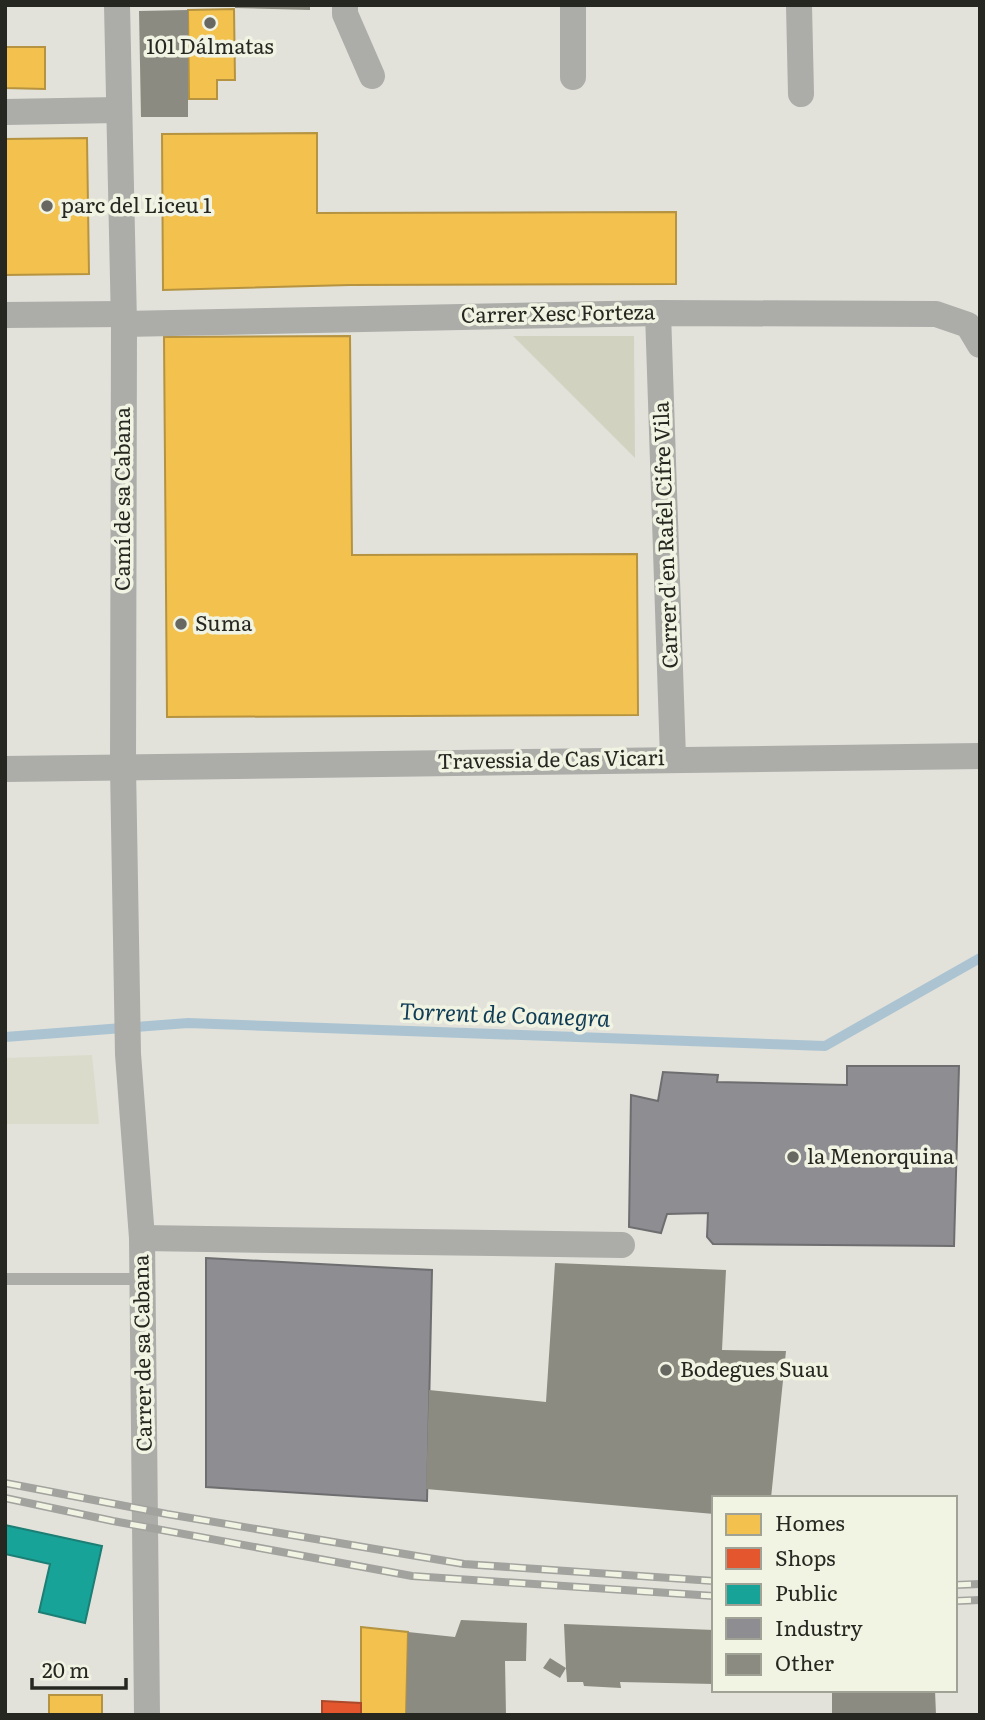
<svg xmlns="http://www.w3.org/2000/svg" width="985" height="1720" font-family="Literata,serif">
	<style>
		.built { fill: #dadbcb }
		.green { fill: #d2d2c1 }
		.homes { fill: #f2c14e; stroke: #b59340; stroke-width: 2 }
		.shops { fill: #e4572e; stroke: #ab492a; stroke-width: 2 }
		.public { fill: #17a398; stroke: #1c7e74; stroke-width: 2 }
		.industry { fill: #8d8d92; stroke: #6e6e70; stroke-width: 2 }
		.lines { fill: none; stroke-linecap: round; stroke-linejoin: round }
		.stream { stroke: #acc4d2; stroke-width: 10 }
		.building { fill: #8b8b81 }
		.service { stroke: #acaca9; stroke-width: 12 }
		.minor { stroke: #acaca9; stroke-width: 26 }
		.rail-casing { stroke: #a2a39e; stroke-width: 8 }
		.rail { stroke: #f2f4e3; stroke-width: 5; stroke-dasharray: 16; stroke-linecap: butt }
		.poi-dot { fill: #686862; stroke: #f2f4e3; stroke-width: 2.5 }
		.labels { text-anchor: middle; stroke-width: 7; stroke-linejoin: round; paint-order: stroke }
		.poi-label { font-size: 21px; fill: #262721; stroke: #f2f4e3; text-anchor: start }
		.street-label { font-size: 21px; fill: #262721; stroke: #f2f4e3 }
		.water-label { font-size: 23px; font-style: italic; fill: #103d55; stroke: #f2f4e3 }
	</style>
	<rect width="100%" height="100%" fill="#e2e2da"/>
	<path class="built" d="M92,1055L99,1124H5V1058Z"/>
	<path class="green" d="M513,336H634L635,458Z"/>
	<g class="homes">
		<path d="M234,9L235,80H217V99H189L188,10Z"/>
		<path d="M5,47H45V89L5,88Z"/>
		<path d="M317,133V213L676,212V284L350,285L163,290L162,134Z"/>
		<path d="M87,138L89,274L5,275V139Z"/>
		<path d="M350,336L352,555L637,554L638,715L167,717L164,337Z"/>
		<path d="M361,1627L408,1632L406,1715H361Z"/>
		<rect x="49" y="1695" width="53" height="20"/>
	</g>
	<path class="shops" d="M322,1701L361,1703V1715H322Z"/>
	<path class="public" d="M5,1525L102,1546L85,1623L39,1612L50,1564L5,1554Z"/>
	<g class="industry">
		<path d="M847,1066H959L954,1246L713,1244L707,1237L708,1213L667,1214L661,1233L629,1227L631,1095L658,1101L663,1072L718,1075L717,1082L847,1085Z"/>
		<path d="M206,1258L432,1270L427,1501L206,1487Z"/>
	</g>
	<g class="lines">
		<path class="stream" d="M5,1037L188,1023L825,1046L980,958"/>
	</g>
	<g class="building">
		<path d="M235,5H310V10L235,8Z"/>
		<path d="M188,10V117H141L139,11Z"/>
		<path d="M555,1263L726,1270L722,1350L786,1351L771,1498H714V1514L426,1489L429,1390L546,1402Z"/>
		<path d="M461,1620L527,1623L526,1661H505L506,1715H406L408,1632L455,1637Z"/>
		<path d="M564,1624L714,1630V1684L620,1682L621,1688L584,1686L583,1682H567L566,1668L560,1678L543,1668L550,1658L566,1668Z"/>
		<path d="M832,1690H935L936,1715H832Z"/>
	</g>
	<g class="lines">
		<path class="service" d="M5,1279H142"/>
		<g class="minor">
			<path d="M117,5L124,324L123,767L128,1054L142,1238L147,1715"/>
			<path d="M345,5V14L372,76"/>
			<path d="M573,5V77"/>
			<path d="M799,5L801,94"/>
			<path d="M5,112L118,110"/>
			<path d="M658,313L673,758"/>
			<path d="M5,315L123,314"/>
			<path d="M124,324L658,313L936,314L968,325L980,345"/>
			<path d="M5,769L980,756"/>
			<path d="M142,1238L622,1245"/>
		</g>
		<defs>
			<g id="rail">
				<path d="M5,1483L167,1514L464,1564L714,1581"/>
				<path d="M5,1498L113,1521L412,1576L714,1596"/>
				<path d="M955,1585L980,1584"/>
				<path d="M955,1601L980,1600"/>
			</g>
		</defs>
		<use href="#rail" class="rail-casing"/>
		<use href="#rail" class="rail"/>
	</g>
	<g class="poi-dot">
		<circle cx="210" cy="23" r="7"/>
		<circle cx="47" cy="206" r="7"/>
		<circle cx="181" cy="624" r="7"/>
		<circle cx="793" cy="1157" r="7"/>
		<circle cx="666" cy="1370" r="7"/>
	</g>
	<g class="labels">
		<g class="poi-label">
			<text x="210" y="54" text-anchor="middle">101 Dálmatas</text>
			<text x="61" y="213">parc del Liceu 1</text>
			<text x="195" y="631">Suma</text>
			<text x="807" y="1164">la Menorquina</text>
			<text x="680" y="1377">Bodegues Suau</text>
		</g>
		<g class="street-label">
			<text transform="translate(558 314) rotate(-1)" y="7">Carrer Xesc Forteza</text>
			<text transform="translate(123 499) rotate(-90)" y="7">Camí de sa Cabana</text>
			<text transform="translate(666 535) rotate(-92)" y="7">Carrer d'en Rafel Cifre Vila</text>
			<text transform="translate(551 760) rotate(-1)" y="7">Travessia de Cas Vicari</text>
			<text transform="translate(143 1353) rotate(-91)" y="7">Carrer de sa Cabana</text>
		</g>
		<g class="water-label">
			<text transform="translate(505 1015) rotate(2)" y="8">Torrent de Coanegra</text>
		</g>
	</g>
	<rect width="985" height="1720" fill="none" stroke="#262721" stroke-width="14"/>
	<rect x="712" y="1496" width="245" height="196" fill="#f2f4e3" stroke="#a0a295" stroke-width="2"/>
	<rect x="726" y="1514" width="35" height="21" fill="#f2c14e" stroke="#a0a295" stroke-width="2"/>
	<text x="775" y="1531" font-size="21" fill="#262721">Homes</text>
	<rect x="726" y="1548" width="35" height="21" fill="#e4572e" stroke="#a0a295" stroke-width="2"/>
	<text x="775" y="1566" font-size="21" fill="#262721">Shops</text>
	<rect x="726" y="1584" width="35" height="21" fill="#17a398" stroke="#a0a295" stroke-width="2"/>
	<text x="775" y="1601" font-size="21" fill="#262721">Public</text>
	<rect x="726" y="1618" width="35" height="21" fill="#8d8d92" stroke="#a0a295" stroke-width="2"/>
	<text x="775" y="1636" font-size="21" fill="#262721">Industry</text>
	<rect x="726" y="1654" width="35" height="21" fill="#8b8b81" stroke="#a0a295" stroke-width="2"/>
	<text x="775" y="1671" font-size="21" fill="#262721">Other</text>
	<path d="M32 1678v10h94v-10" fill="none" stroke="#262721" stroke-width="3.5"/>
	<text x="42" y="1678" font-size="21" fill="#262721" stroke="#f2f4e3" stroke-width="5" paint-order="stroke">20 m</text>
</svg>
